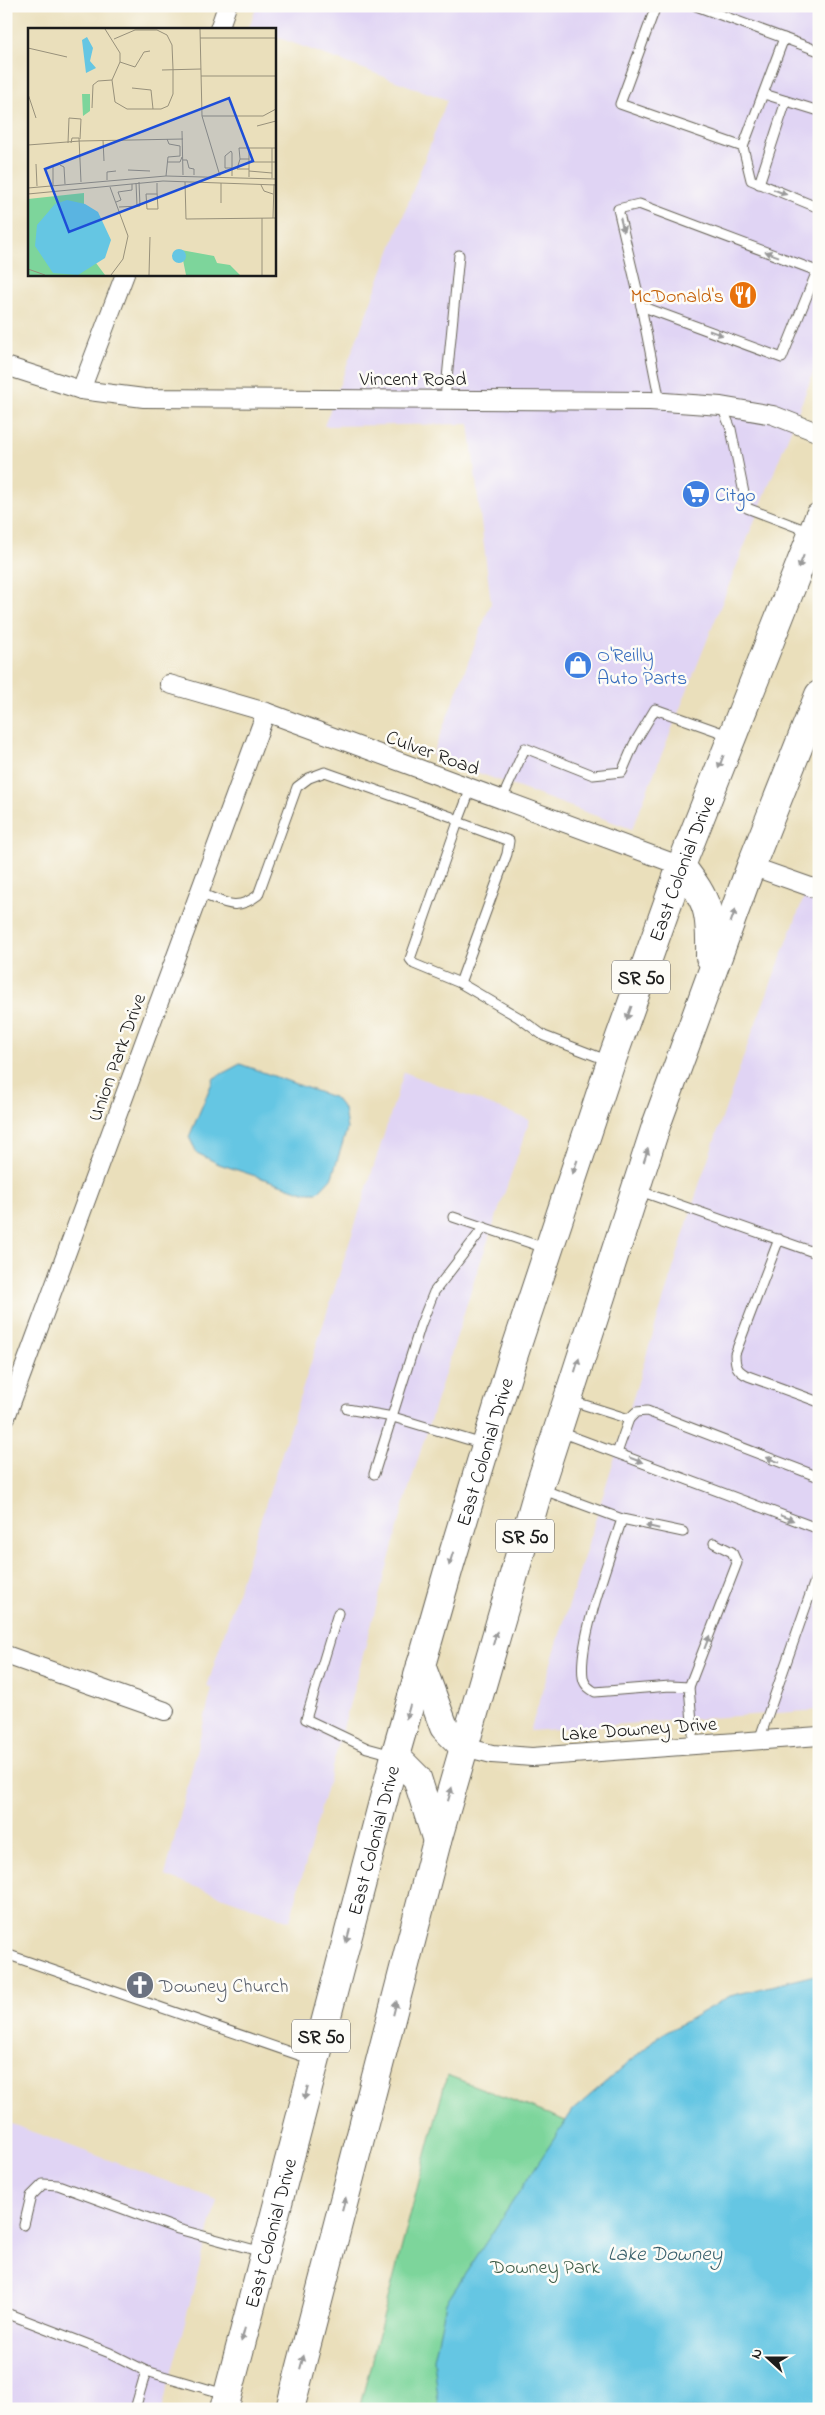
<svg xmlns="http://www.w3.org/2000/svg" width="825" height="2415" font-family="'Indie Flower',sans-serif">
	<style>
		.built { fill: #e0d4f4 }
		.green { fill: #7dd59b; stroke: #4c785c }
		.water { fill: #65c6e3; stroke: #407180 }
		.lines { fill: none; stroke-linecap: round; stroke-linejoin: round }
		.service-casing { stroke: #646054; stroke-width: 11 }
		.minor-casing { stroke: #646054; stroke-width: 20 }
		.trunk-casing { stroke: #646054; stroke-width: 30 }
		.service { stroke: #fff; stroke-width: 9 }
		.minor { stroke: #fff; stroke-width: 18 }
		.trunk { stroke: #fff; stroke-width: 28 }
		.oneway { fill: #999 }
		.labels { text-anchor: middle; stroke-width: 5; stroke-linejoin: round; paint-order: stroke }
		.shield { fill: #fdfcf7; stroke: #605f5e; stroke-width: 1 }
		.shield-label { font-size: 19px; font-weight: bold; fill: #1c1c1c }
		.food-label { font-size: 20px; fill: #c56008; stroke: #fdfcf7; text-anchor: end }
		.street-label { font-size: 20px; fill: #1c1c1c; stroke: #fdfcf7 }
		.shop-label { font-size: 20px; fill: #366cbe; stroke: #fdfcf7; text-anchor: start }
		.worship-label { font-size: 20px; fill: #5b616d; stroke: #fdfcf7; text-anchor: start }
		.park-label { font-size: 20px; fill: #3e5d48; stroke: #fdfcf7 }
		.water-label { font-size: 21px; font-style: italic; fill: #39606c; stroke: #fdfcf7 }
		.inset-road { fill: none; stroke: #98917b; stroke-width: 1 }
		.view { fill: #1d4ed8; fill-opacity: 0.15; stroke: #1d4ed8; stroke-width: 2.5 }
		.inset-edge { fill: none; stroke: #1c1c1c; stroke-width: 2.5 }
	</style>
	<rect width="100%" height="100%" fill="#fdfcf7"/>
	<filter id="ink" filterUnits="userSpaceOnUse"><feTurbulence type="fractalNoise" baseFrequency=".02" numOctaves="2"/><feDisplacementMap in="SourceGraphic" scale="10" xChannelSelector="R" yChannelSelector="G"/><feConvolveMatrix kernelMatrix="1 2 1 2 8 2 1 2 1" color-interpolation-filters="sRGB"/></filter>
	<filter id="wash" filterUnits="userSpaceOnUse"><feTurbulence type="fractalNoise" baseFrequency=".0096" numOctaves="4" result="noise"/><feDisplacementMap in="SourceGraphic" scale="20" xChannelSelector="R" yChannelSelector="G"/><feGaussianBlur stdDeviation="1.12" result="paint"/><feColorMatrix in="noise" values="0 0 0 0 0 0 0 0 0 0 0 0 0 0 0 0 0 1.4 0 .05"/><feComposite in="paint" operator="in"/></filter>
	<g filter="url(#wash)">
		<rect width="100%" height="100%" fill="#eadfbb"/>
		<g class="built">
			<path d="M257,6H819V359L632,829L432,756L491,603L469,424L324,426L447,100L274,36V29L249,27Z"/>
			<path d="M819,858V1710L530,1731L699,1185L749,1041Z"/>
			<path d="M404,1072L530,1120L475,1278L408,1491L290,1921L165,1876L212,1689L207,1687Z"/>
			<path d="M6,2122L217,2200L162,2409H6Z"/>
		</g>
		<path class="green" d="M447,2075L819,2219V2409H359Z"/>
		<g class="water">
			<path d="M240,1064L335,1098L344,1109L347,1129L332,1177L318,1192H304L219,1164L197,1153L189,1137L214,1078Z"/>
			<path d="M819,1974V2409H439L434,2359L446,2303L573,2110L658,2037L730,1996Z"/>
		</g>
	</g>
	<g filter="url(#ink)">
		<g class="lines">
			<defs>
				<g id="service">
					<path d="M656,6L620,104L743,147L784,38"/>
					<path d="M696,6L819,51"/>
					<path d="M764,94L819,111"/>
					<path d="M743,147L751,180L819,208"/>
					<path d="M759,184L786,101"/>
					<path d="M817,271L782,358L641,306L618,209L639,204L817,271H819"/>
					<path d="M641,306L660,402"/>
					<path d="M445,399L459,255"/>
					<path d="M722,407L731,429L747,508L810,532"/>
					<path d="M502,799L525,748L593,775L622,772L634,744L655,709L731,736"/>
					<path d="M199,893C223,901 235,913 258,895L297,787L309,778L325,772L452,817L458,822L410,959L414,964L460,983L518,1017L544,1036L609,1061"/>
					<path d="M460,983L507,854L509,841L458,822L471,788"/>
					<path d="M637,1190L819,1254"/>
					<path d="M453,1217L545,1248"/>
					<path d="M779,1239L735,1354C735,1366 737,1371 748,1376L819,1402"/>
					<path d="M569,1400L629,1419L636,1412L647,1411L819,1477"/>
					<path d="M347,1409L393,1417L483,1444"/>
					<path d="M560,1432L819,1529"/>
					<path d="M617,1453L629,1419"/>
					<path d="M374,1474L421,1324L434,1292L484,1227"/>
					<path d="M541,1489L622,1519C610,1557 578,1640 583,1677C584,1685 589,1688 595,1692L670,1686L689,1687L694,1745"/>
					<path d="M622,1519L683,1532"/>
					<path d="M338,1613L306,1719L367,1748L393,1755"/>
					<path d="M689,1687L737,1563L732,1552L714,1543"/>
					<path d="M759,1740L819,1569"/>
					<path d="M6,1954L313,2060"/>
					<path d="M24,2225L31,2196L43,2184L58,2185L178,2229L262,2252"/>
					<path d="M6,2313L110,2353L146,2371L225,2394"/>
					<path d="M135,2409L146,2371"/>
				</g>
				<g id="minor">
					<path d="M219,29L227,6"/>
					<path d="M6,366L81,390L144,398L650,401L721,406L773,415L819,433"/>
					<path d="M81,390L125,274"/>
					<path d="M169,684L266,712L681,866"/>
					<path d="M751,866L819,890"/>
					<path d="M6,1417L266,712"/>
					<path d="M6,1655L165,1711"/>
					<path d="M464,1747L492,1754L532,1757L819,1736"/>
				</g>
				<g id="trunk">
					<path d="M681,866C709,902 711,912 710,957"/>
					<path d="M421,1665L444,1727L464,1747"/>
					<path d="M395,1756L417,1778L437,1841"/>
					<path id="s1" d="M224,2409L395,1756L450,1564L512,1360L610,1065L681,866L819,517"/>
					<path d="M290,2409L437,1841L539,1488L657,1123L751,866L819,695"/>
				</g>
			</defs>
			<use href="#service" class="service-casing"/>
			<use href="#minor" class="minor-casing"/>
			<use href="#trunk" class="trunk-casing"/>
			<use href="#service" class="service"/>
			<use href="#minor" class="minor"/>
			<use href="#trunk" class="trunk"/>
		</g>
		<defs><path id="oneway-solid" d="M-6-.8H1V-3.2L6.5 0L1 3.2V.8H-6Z" transform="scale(1.25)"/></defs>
		<g class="oneway">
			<use href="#oneway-solid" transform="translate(780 192) rotate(22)"/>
			<use href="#oneway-solid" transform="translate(622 225) rotate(76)"/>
			<use href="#oneway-solid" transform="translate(772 254) rotate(-160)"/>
			<use href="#oneway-solid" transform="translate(716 333) rotate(20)"/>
			<use href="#oneway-solid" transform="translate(801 562) rotate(112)"/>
			<use href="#oneway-solid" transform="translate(721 762) rotate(111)"/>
			<use href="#oneway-solid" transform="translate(733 916) rotate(-70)"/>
			<use href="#oneway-solid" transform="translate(629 1013) rotate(110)"/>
			<use href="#oneway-solid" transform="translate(646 1155) rotate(-72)"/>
			<use href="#oneway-solid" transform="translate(575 1167) rotate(109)"/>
			<use href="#oneway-solid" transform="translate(577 1365) rotate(-73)"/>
			<use href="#oneway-solid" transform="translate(636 1460) rotate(21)"/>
			<use href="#oneway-solid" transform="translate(773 1460) rotate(-159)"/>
			<use href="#oneway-solid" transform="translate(787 1518) rotate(21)"/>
			<use href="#oneway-solid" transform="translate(652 1527) rotate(-167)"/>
			<use href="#oneway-solid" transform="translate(451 1559) rotate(107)"/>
			<use href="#oneway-solid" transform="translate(495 1638) rotate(-74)"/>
			<use href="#oneway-solid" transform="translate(707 1642) rotate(-69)"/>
			<use href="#oneway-solid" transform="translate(408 1712) rotate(106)"/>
			<use href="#oneway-solid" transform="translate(450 1794) rotate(-74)"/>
			<use href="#oneway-solid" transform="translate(348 1936) rotate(105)"/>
			<use href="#oneway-solid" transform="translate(395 2008) rotate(-76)"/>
			<use href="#oneway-solid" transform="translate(306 2093) rotate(105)"/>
			<use href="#oneway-solid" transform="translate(344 2204) rotate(-75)"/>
			<use href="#oneway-solid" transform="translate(243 2335) rotate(105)"/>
			<use href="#oneway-solid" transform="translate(302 2362) rotate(-75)"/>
		</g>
	</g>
	<defs>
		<symbol id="restaurant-disc" viewBox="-11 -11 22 22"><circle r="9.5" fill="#e8710a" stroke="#fdfcf7"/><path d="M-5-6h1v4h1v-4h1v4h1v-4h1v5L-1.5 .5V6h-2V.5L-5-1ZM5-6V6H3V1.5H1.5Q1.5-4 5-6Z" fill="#fff"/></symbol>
		<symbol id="supermarket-disc" viewBox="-11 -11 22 22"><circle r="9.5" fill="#3f7fe0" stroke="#fdfcf7"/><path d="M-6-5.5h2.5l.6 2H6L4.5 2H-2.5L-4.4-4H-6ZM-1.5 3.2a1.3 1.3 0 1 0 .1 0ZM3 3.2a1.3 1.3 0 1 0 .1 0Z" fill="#fff"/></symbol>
		<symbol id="shop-disc" viewBox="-11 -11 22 22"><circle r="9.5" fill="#3f7fe0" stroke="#fdfcf7"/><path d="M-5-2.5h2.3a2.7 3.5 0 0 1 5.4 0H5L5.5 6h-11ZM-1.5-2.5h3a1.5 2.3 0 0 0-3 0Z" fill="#fff"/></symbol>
		<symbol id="church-disc" viewBox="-11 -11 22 22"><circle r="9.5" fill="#6b7280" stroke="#fdfcf7"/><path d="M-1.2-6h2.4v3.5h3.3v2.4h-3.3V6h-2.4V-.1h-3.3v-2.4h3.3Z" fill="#fff"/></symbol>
	</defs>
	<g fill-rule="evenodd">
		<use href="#restaurant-disc" x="727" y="279" width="32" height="32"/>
		<use href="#supermarket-disc" x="680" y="478" width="32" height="32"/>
		<use href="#shop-disc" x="562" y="649" width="32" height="32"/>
		<use href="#church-disc" x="124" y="1969" width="32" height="32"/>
	</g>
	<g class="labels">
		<g class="shield">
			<rect x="612" y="960.5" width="58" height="33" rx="4"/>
			<rect x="496" y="1519.5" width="58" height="33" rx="4"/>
			<rect x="292" y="2019.5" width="58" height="33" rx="4"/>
		</g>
		<g class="shield-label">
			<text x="641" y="984">SR 50</text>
			<text x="525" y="1543">SR 50</text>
			<text x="321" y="2043">SR 50</text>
		</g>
		<g class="food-label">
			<text x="724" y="302">McDonald's</text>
		</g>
		<g class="street-label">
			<text x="413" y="385">Vincent Road</text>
			<text transform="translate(433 752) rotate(20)" y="7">Culver Road</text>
			<text dy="7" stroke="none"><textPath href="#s1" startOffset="1608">East Colonial Drive</textPath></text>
			<text transform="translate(116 1057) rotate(-70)" y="7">Union Park Drive</text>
			<text dy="7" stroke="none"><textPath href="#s1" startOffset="992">East Colonial Drive</textPath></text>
			<text transform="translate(639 1728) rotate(-4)" y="7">Lake Downey Drive</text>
			<text dy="7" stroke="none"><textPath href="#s1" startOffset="588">East Colonial Drive</textPath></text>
			<text dy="7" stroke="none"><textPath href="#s1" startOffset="182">East Colonial Drive</textPath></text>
		</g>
		<g class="shop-label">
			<text x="715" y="501">Citgo</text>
			<text x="597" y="661">O'Reilly<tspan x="597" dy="23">Auto Parts</tspan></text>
		</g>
		<g class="worship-label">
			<text x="159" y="1992">Downey Church</text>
		</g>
		<g class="park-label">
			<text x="545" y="2273">Downey Park</text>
		</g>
		<g class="water-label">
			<text x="665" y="2260">Lake Downey</text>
		</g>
	</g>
	<g transform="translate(28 28)">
		<rect width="248" height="248" fill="#eadfbb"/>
		<path d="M153,222L186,228L189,235L202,237L212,247H158Z" fill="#7dd59b"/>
		<path d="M54,66H62V83L55,88ZM56,165V219L77,247H0V171Z" fill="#7dd59b"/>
		<path d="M59,9L65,20L62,33L68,40L58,45L54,12ZM39,172L57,176L70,184L83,212L77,230L50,247L25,245L7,218L9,197L27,176ZM144 228a7 7 0 1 1 14 0a7 7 0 1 1-14 0Z" fill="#65c6e3"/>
		<path class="inset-road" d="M77,1L92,25V34L84,52L87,74L99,81H133L140,78L145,66V41L144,17L139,7L129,2H107L86,11M172,1L174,88L192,148M172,10H248M0,20L39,29M92,34L107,39L116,24L122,23M134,42L173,41M173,48H248M104,60L123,62L125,81M0,66L8,90M64,80L65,57L70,53L84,52M174,88H235L248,81M229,98L248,93M154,103L155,147M75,112L76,133M40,115L41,90L53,91L52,111M43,115L44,110H51L53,154M0,117L52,113L155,111M221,121V149M212,131L209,141H221M221,131H212L211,120H248M155,132H159L161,140L166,141V147M140,134H152L154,129M221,134H248M8,136L9,158M25,137V158M32,137L36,139L37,156M204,140H197V128L203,123L204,125V148M100,142L122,143M221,143L244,145M138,148L140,129L152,128V118L141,116L139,111M244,150V120M79,152V144L88,143M157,154L158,191L248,190M108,155L109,178M129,155V164L130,181H119L118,166H129M193,155V175M233,157L236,163L245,166M82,159L100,208L95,231L83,247M0,160L138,148L248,151M0,166L135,153L248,157M88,174L93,172L90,164L104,162V156M91,179L112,178L111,154M234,190V247M245,190L246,156M0,241L17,247M121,247L122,209"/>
		<path class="view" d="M201,70L225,133L41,204L17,141Z"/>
		<rect width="248" height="248" class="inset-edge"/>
	</g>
	<rect width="825" height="2415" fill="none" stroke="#fdfcf7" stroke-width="25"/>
	<g transform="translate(768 2358) rotate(291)" stroke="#fdfcf7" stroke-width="4" paint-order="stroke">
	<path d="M0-4L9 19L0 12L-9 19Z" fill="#1c1c1c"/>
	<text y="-8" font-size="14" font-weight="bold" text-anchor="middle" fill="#1c1c1c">N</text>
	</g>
</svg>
